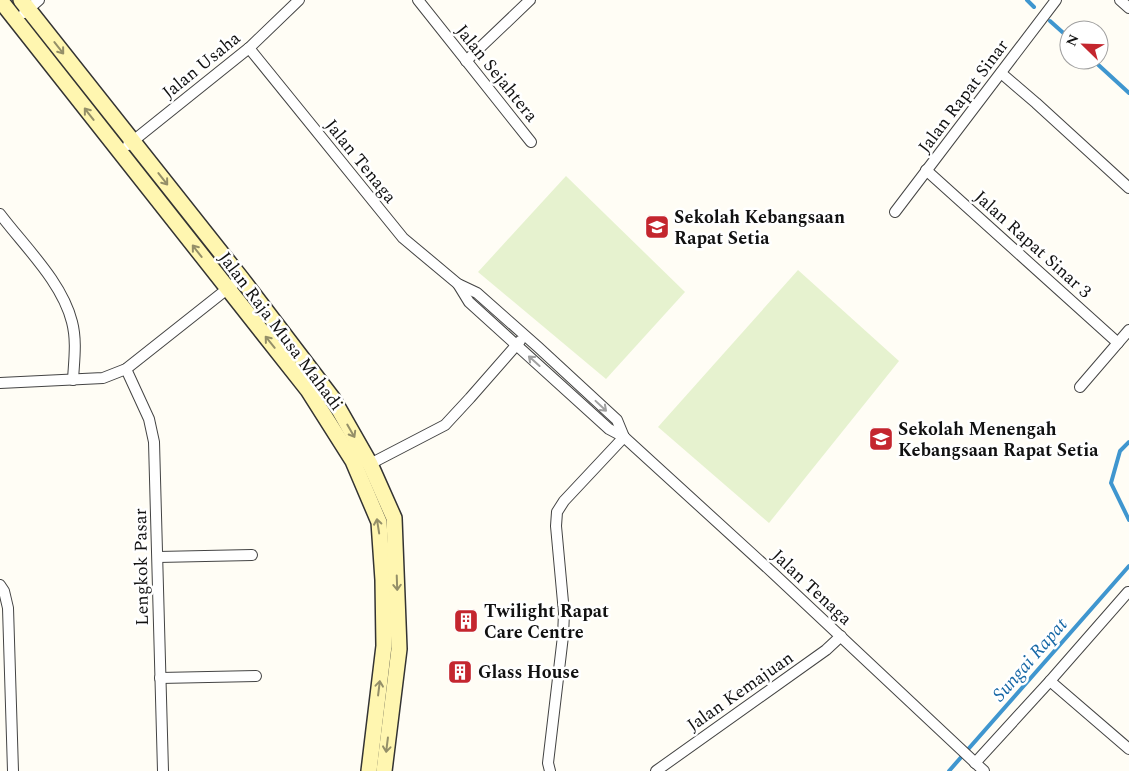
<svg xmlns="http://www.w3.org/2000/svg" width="1129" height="771" font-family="Spectral,serif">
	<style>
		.pitch { fill: #e6f2cf }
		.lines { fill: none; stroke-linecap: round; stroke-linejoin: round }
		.stream { stroke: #3f96cf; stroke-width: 4 }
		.minor-casing { stroke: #444; stroke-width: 12 }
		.secondary-casing { stroke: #333; stroke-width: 18 }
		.minor { stroke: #fff; stroke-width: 10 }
		.secondary { stroke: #fff6b0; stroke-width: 15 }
		.oneway { stroke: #948f68 }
		.oneway2 { stroke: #a0a0a0 }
		.labels { text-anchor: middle; stroke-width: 5; stroke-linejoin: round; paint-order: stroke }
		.street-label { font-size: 18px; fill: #111; stroke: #fff }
		.poi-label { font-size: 18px; font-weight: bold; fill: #111; stroke: #fff; text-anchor: start }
		.water-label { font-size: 19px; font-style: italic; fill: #1768a6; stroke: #fff }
	</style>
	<rect width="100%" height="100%" fill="#fffdf5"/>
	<g class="pitch">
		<path d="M566,176L685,292L606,379L478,272Z"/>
		<path d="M798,270L899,361L769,523L658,427Z"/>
	</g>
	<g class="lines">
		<g class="stream">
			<path d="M1027,0L1034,7"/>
			<path d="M1050,21L1069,38"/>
			<path d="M1093,60L1129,93"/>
			<path d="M1129,442L1120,451L1111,483L1129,520"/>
			<path d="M949,771L1129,566"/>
		</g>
		<defs>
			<g id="minor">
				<path d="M418,0L531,142"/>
				<path d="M1120,0L1129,8"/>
				<path d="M24,13L39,0"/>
				<path d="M249,48L403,238L458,284L477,293L538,347L617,420L624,437"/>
				<path d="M466,61L530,0"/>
				<path d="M1001,73L1036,103L1129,188"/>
				<path d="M128,145L249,48L299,0"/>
				<path d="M926,170L1118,343"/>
				<path d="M895,212L1056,0"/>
				<path d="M0,214C25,247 62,282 72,322C77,341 74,361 73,380"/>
				<path d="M458,284L469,302L609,429L624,437L773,573L984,771"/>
				<path d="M126,369L149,419L154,442L163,771"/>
				<path d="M0,383L103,378L126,369L241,278"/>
				<path d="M1080,387L1129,330"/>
				<path d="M370,464L445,425L470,398L520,341"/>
				<path d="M158,557L252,555"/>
				<path d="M0,585L4,591L8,608L13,771"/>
				<path d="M160,678L256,676"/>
				<path d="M1050,681L1129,749"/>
				<path d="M975,763L1050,681L1128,592L1129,593"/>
				<path d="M550,771L548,763L563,636L564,613L556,526L557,512L564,501L624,437"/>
				<path d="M656,771L826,650L841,636"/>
			</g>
			<g id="secondary">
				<path d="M0,0L308,390L353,461L379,522L383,580L384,646L369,771"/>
				<path d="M21,0L241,278L333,399L370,464L394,518L399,649L384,771"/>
			</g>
		</defs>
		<use href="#minor" class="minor-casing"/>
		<use href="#secondary" class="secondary-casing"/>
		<use href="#minor" class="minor"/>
		<use href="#secondary" class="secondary"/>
	</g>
	<defs><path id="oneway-shaft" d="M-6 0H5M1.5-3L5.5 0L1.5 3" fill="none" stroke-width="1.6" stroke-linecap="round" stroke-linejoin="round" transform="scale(1.25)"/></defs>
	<g class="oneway">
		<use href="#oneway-shaft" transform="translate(59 48) rotate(52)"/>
		<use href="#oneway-shaft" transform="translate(89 114) rotate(-128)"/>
		<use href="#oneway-shaft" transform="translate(163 179) rotate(52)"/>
		<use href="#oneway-shaft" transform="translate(197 251) rotate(-128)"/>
		<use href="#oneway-shaft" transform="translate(270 342) rotate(-129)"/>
		<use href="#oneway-shaft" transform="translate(351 431) rotate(60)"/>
		<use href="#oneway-shaft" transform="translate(378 526) rotate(-99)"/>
		<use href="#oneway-shaft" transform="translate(397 583) rotate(88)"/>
		<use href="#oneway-shaft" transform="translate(379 688) rotate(-83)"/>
		<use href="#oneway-shaft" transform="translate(387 745) rotate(97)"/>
	</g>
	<g class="oneway2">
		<use href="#oneway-shaft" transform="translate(534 361) rotate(-138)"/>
		<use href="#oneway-shaft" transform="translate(601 406) rotate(43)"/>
	</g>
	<defs>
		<symbol id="school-square" viewBox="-11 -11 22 22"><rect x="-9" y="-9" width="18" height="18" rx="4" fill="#c4262e" stroke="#fff"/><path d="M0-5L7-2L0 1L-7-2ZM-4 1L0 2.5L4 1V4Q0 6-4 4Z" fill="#fff"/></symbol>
		<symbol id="building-square" viewBox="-11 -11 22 22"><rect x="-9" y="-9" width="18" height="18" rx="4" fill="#c4262e" stroke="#fff"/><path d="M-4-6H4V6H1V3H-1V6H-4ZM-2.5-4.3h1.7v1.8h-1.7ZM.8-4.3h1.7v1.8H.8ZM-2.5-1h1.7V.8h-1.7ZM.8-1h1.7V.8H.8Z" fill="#fff"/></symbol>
	</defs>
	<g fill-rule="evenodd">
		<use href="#school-square" x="643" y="213" width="28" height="28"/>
		<use href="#school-square" x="867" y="425" width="28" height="28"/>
		<use href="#building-square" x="452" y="607" width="28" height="28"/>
		<use href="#building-square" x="446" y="658" width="28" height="28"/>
	</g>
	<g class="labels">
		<g class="street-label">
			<text transform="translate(201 65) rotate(-39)" y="6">Jalan Usaha</text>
			<text transform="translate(497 73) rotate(51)" y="6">Jalan Sejahtera</text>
			<text transform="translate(963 96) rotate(-53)" y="6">Jalan Rapat Sinar</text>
			<text transform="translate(361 161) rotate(51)" y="6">Jalan Tenaga</text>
			<text transform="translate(1033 244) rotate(42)" y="6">Jalan Rapat Sinar 3</text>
			<text transform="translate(281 331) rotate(53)" y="6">Jalan Raja Musa Mahadi</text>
			<text transform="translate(141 567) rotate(-91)" y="6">Lengkok Pasar</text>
			<text transform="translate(812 587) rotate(43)" y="6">Jalan Tenaga</text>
			<text transform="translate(740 691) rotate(-35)" y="6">Jalan Kemajuan</text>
		</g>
		<g class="poi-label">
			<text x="674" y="223">Sekolah Kebangsaan<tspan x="674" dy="21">Rapat Setia</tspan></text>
			<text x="898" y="435">Sekolah Menengah<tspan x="898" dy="21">Kebangsaan Rapat Setia</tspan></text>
			<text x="484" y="617">Twilight Rapat<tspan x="484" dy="21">Care Centre</tspan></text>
			<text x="478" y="678">Glass House</text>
		</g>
		<g class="water-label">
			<text transform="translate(1029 659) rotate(-49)" y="7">Sungai Rapat</text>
		</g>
	</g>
	<g transform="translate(1084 45) rotate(293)"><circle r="24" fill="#ffffff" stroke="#a0a0a0"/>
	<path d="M0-4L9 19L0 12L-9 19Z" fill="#c4262e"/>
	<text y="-8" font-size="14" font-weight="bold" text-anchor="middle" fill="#111111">N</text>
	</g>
</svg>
